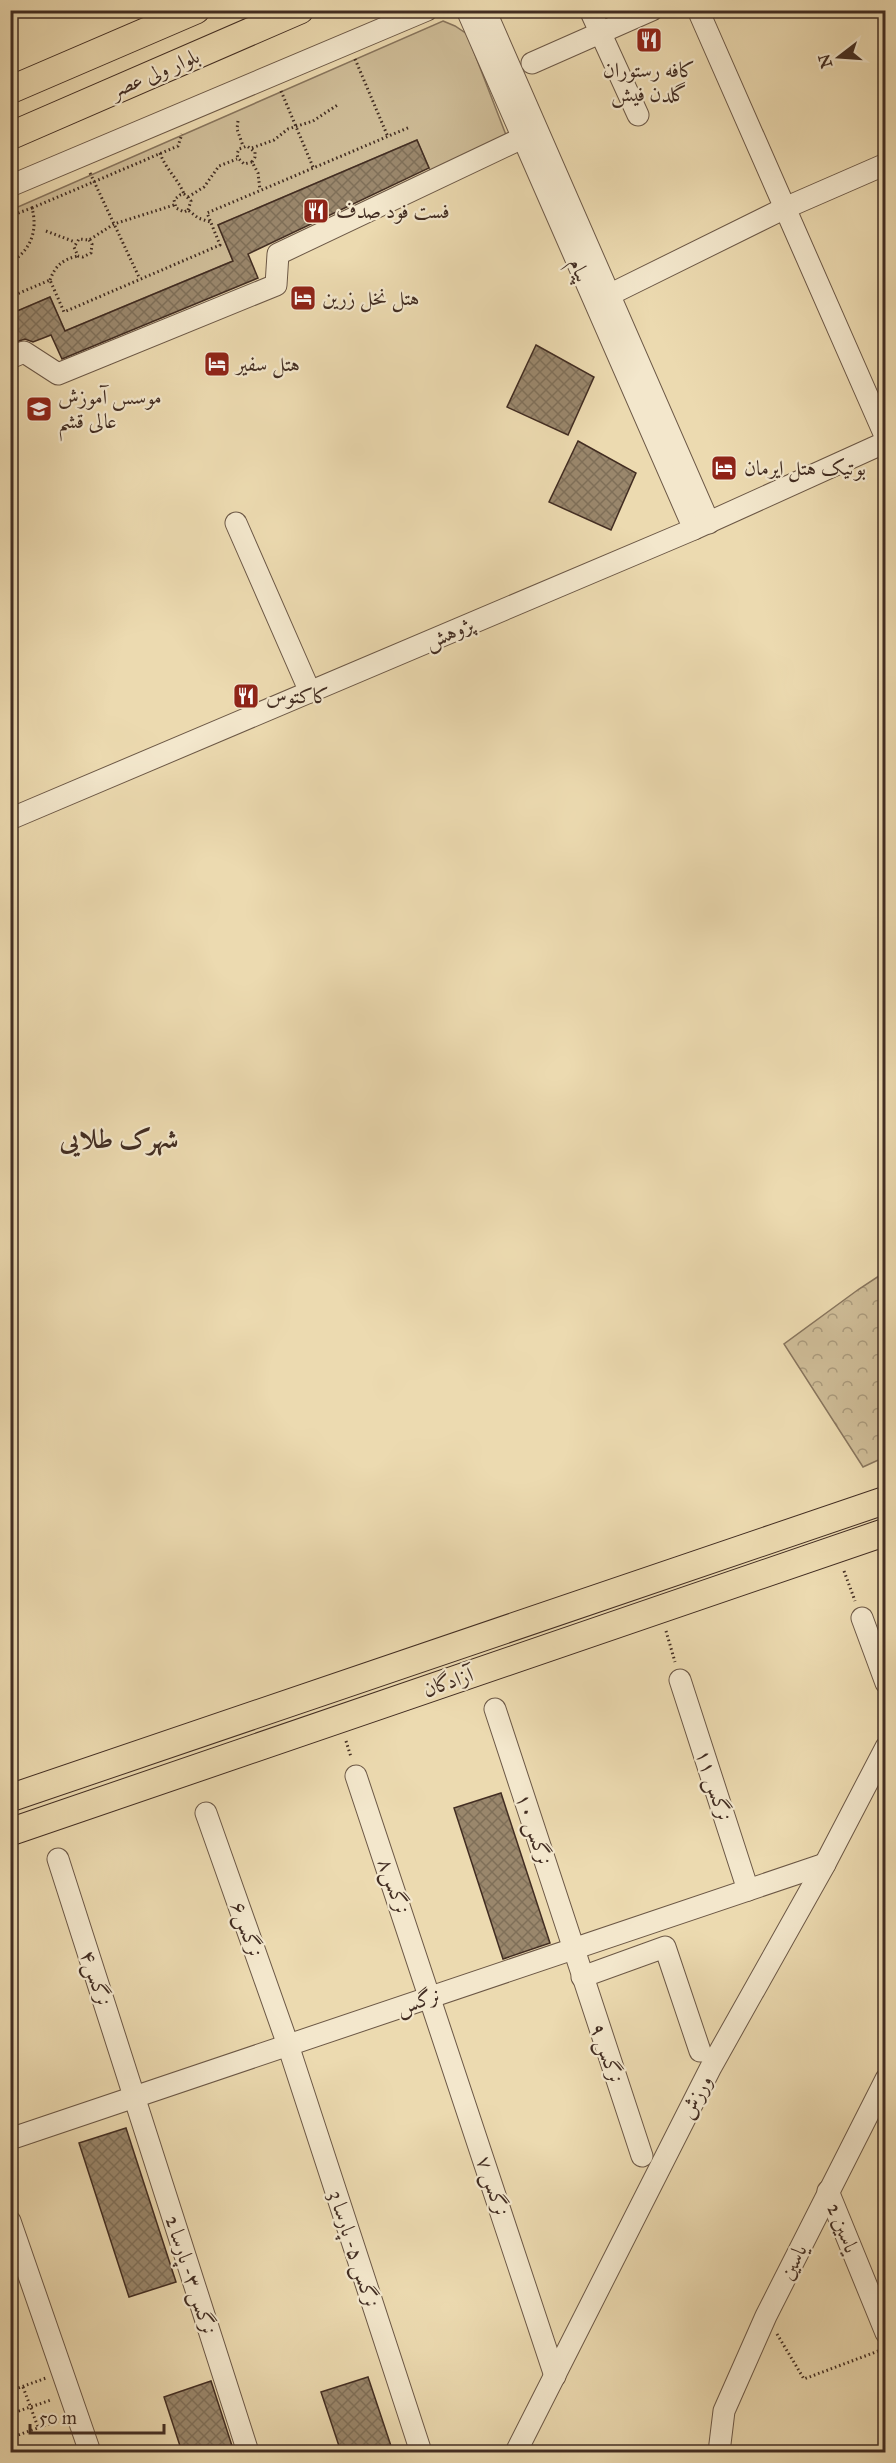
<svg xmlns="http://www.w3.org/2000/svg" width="896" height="2463" font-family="'IM FELL Great Primer',Amiri,serif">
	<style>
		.forest { fill: url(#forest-crowns); stroke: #88755d; stroke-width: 1.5 }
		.park { fill: #cfbd98; stroke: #88755d; stroke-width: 1.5 }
		.building { fill: url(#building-cross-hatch); stroke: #422d22; stroke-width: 1.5 }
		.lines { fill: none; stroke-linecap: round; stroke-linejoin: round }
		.minor-casing { stroke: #6c5846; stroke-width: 23 }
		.major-casing { stroke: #422d22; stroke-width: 29 }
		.path { stroke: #422d22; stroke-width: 3; stroke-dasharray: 1.5 3; stroke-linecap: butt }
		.minor { stroke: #f3e7cc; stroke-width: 21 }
		.major { stroke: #ecdab0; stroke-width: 27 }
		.labels { text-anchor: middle; stroke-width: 4.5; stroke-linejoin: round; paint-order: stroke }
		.poi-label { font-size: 21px; fill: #422d22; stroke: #f3e7cc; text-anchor: start }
		.street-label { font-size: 21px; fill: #422d22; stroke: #f3e7cc }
		.district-label { font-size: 27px; font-weight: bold; fill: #422d22; stroke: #f3e7cc }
	</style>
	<defs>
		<pattern id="forest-crowns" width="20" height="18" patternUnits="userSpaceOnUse" patternTransform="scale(1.5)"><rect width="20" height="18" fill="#cfbd98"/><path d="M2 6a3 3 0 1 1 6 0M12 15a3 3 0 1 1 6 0" fill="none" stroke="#aa9a7c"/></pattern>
		<pattern id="building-cross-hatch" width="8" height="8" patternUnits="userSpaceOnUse" patternTransform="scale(1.5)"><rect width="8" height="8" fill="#9a876c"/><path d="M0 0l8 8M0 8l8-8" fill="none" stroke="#7f6f58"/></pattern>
	</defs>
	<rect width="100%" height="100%" fill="#ecdab0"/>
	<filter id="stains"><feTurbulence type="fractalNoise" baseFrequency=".00333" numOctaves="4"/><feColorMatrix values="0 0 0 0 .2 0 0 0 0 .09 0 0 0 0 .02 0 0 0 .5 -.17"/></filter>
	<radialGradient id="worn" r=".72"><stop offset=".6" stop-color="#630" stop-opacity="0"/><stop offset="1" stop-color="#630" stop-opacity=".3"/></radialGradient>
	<path class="forest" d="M885,1272V1457L863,1467L784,1344L859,1289Z"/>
	<path class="park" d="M443,21L455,26L467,34L506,135L432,175L417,140L218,225L233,261L65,331L50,297L11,314V210Z"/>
	<g class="building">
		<path d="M417,140L429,168L248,254L258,278L62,359L51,335L33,342L25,339L10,344V314L50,297L65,331L233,261L218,225Z"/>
		<path d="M536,345L594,377L568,435L507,407Z"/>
		<path d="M578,441L636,473L611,530L549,502Z"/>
		<path d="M501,1793L550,1943L503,1959L454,1808Z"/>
		<path d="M126,2128L176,2282L129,2297L79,2143Z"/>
		<path d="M368,2377L393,2452H341L321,2392Z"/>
		<path d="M211,2381L234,2452H182L164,2397Z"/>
	</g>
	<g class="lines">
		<defs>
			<g id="minor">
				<path d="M467,10L694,529"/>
				<path d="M485,10L709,523"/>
				<path d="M590,10L638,115"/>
				<path d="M698,10L886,438"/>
				<path d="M532,63L652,10"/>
				<path d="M10,186L427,10"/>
				<path d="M609,295L785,208L886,164"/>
				<path d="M10,358L24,352L58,374L276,285L278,254L537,131"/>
				<path d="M236,523L310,692"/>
				<path d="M10,819L694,529L886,442"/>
				<path d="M862,1618L886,1683"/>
				<path d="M680,1680L748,1890"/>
				<path d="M495,1709L642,2156"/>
				<path d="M356,1776L555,2376"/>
				<path d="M206,1813L288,2045L421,2452"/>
				<path d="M58,1859L248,2452"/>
				<path d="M582,1977L665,1947L700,2051"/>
				<path d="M10,2139L825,1864"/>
				<path d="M828,2191L886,2333"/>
				<path d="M10,2221L90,2452"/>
				<path d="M516,2452L711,2067L825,1864L886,1747"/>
				<path d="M719,2452L724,2411L766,2316L886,2079"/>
			</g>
			<g id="major">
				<path d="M10,90L196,10"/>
				<path d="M10,136L300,10"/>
				<path d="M10,1798L886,1500"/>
				<path d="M10,1832L886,1532"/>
			</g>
		</defs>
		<use href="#minor" class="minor-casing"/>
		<use href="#major" class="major-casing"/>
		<g class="path">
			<path d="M355,59L388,137"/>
			<path d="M281,91L313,167"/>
			<path d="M238,121L237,129L243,146"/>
			<path d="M252,148L274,140L288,129L313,121L339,104"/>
			<path d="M160,153C166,170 177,177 184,194"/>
			<path d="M252,162L244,164L238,158L237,154L239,149L247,146L255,152V157L252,162L258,173L260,190"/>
			<path d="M90,173L139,277"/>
			<path d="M188,197L204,187L219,166L237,159"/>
			<path d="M32,208L178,146L182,134"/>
			<path d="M10,209L18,213L32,208C38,231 31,250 10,263"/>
			<path d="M188,210L191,201L184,194L180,195L174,200L176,208L184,212L188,210L198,218L210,222"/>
			<path d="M46,231L75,242"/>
			<path d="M89,240L92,244L91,253L83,257L78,256L74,247L79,239L89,240L114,224L174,205"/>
			<path d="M50,280C55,266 63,259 78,256"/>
			<path d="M10,297L50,280L64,312L220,245L207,213L410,127"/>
			<path d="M844,1571L855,1601"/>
			<path d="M666,1631L675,1662"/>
			<path d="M346,1741L351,1757"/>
			<path d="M777,2334L804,2379L881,2350"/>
			<path d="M23,2387L38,2427"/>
			<path d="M10,2391L46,2378"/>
			<path d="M10,2414L51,2400"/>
			<path d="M10,2438L60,2420"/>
		</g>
		<use href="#minor" class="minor"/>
		<use href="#major" class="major"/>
	</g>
	<defs>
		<symbol id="restaurant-square" viewBox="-11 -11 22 22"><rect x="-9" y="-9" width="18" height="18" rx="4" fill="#8f2418" stroke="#f3e7cc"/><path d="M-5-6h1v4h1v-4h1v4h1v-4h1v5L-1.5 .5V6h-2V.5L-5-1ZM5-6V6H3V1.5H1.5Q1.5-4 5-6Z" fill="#fff"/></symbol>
		<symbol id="hotel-square" viewBox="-11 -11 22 22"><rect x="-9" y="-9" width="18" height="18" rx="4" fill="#8f2418" stroke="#f3e7cc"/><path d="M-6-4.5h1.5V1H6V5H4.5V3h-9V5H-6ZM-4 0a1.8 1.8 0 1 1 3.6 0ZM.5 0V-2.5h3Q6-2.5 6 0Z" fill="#fff"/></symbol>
		<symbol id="university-square" viewBox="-11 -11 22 22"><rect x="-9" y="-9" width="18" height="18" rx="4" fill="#8f2418" stroke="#f3e7cc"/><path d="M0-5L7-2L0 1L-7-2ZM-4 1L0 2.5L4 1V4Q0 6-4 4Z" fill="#fff"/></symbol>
	</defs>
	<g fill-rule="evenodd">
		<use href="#restaurant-square" x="634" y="25" width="30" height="30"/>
		<use href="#restaurant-square" x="301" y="196" width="30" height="30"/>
		<use href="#hotel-square" x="288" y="283" width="30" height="30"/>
		<use href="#hotel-square" x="202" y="349" width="30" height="30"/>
		<use href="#university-square" x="24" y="394" width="30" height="30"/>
		<use href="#hotel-square" x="709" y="453" width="30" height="30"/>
		<use href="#restaurant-square" x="231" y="681" width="30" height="30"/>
	</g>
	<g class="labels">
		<g class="poi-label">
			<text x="649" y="77" text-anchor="middle">کافه رستوران<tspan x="649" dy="24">گلدن فیش</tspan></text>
			<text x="336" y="218">فست فود صدف</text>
			<text x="322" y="305">هتل نخل زرین</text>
			<text x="236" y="371">هتل سفیر</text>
			<text x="58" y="404">موسس آموزش<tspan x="58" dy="24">عالی قشم</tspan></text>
			<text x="744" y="475">بوتیک هتل ایرمان</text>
			<text x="266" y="703">کاکتوس</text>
		</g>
		<g class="street-label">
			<text transform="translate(155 73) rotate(-23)" y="7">بلوار ولی عصر</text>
			<text transform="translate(580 270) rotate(66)" y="7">پیام</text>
			<text transform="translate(449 633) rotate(-23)" y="7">پژوهش</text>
			<text transform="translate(448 1682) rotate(-19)" y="7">آزادگان</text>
			<text transform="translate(714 1785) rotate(72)" y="7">نرگس ۱۱</text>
			<text transform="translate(534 1829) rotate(72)" y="7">نرگس ۱۰</text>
			<text transform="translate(394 1886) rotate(71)" y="7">نرگس۸</text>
			<text transform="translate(247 1929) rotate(71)" y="7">نرگس۶</text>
			<text transform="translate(96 1978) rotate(72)" y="7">نرگس۴</text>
			<text transform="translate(418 2001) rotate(-19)" y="7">نرگس</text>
			<text transform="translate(607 2053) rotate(71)" y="7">نرگس ۹</text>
			<text transform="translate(696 2097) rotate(-63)" y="7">ورزش</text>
			<text transform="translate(493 2186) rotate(72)" y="7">نرگس ۷</text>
			<text transform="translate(843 2228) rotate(68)" y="7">یاسین 2</text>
			<text transform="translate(354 2249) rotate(72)" y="7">نرگس ۵- پارسا 3</text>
			<text transform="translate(793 2262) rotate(-64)" y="7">یاسین</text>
			<text transform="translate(191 2275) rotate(72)" y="7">نرگس ۳- پارسا 2</text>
		</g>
		<g class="district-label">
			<text x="119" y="1148">شهرک طلایی</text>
		</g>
	</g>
	<rect width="896" height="2463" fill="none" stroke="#ecdab0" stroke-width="36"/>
	<rect x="12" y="12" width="872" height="2439" fill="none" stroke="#422d22" stroke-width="3"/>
	<rect x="18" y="18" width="860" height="2427" fill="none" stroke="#422d22" stroke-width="1.5"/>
	<g transform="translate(839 57) rotate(253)" stroke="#f3e7cc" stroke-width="4.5" paint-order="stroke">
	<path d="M0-4.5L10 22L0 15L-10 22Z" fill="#422d22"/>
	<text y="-9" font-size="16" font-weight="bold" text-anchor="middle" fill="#422d22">N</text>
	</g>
	<path d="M30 2424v9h134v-9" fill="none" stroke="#422d22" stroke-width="3"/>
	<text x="39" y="2424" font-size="18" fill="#422d22" stroke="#f3e7cc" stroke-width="4.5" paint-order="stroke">50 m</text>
	<rect width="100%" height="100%" filter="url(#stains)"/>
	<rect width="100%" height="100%" fill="url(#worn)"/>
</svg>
